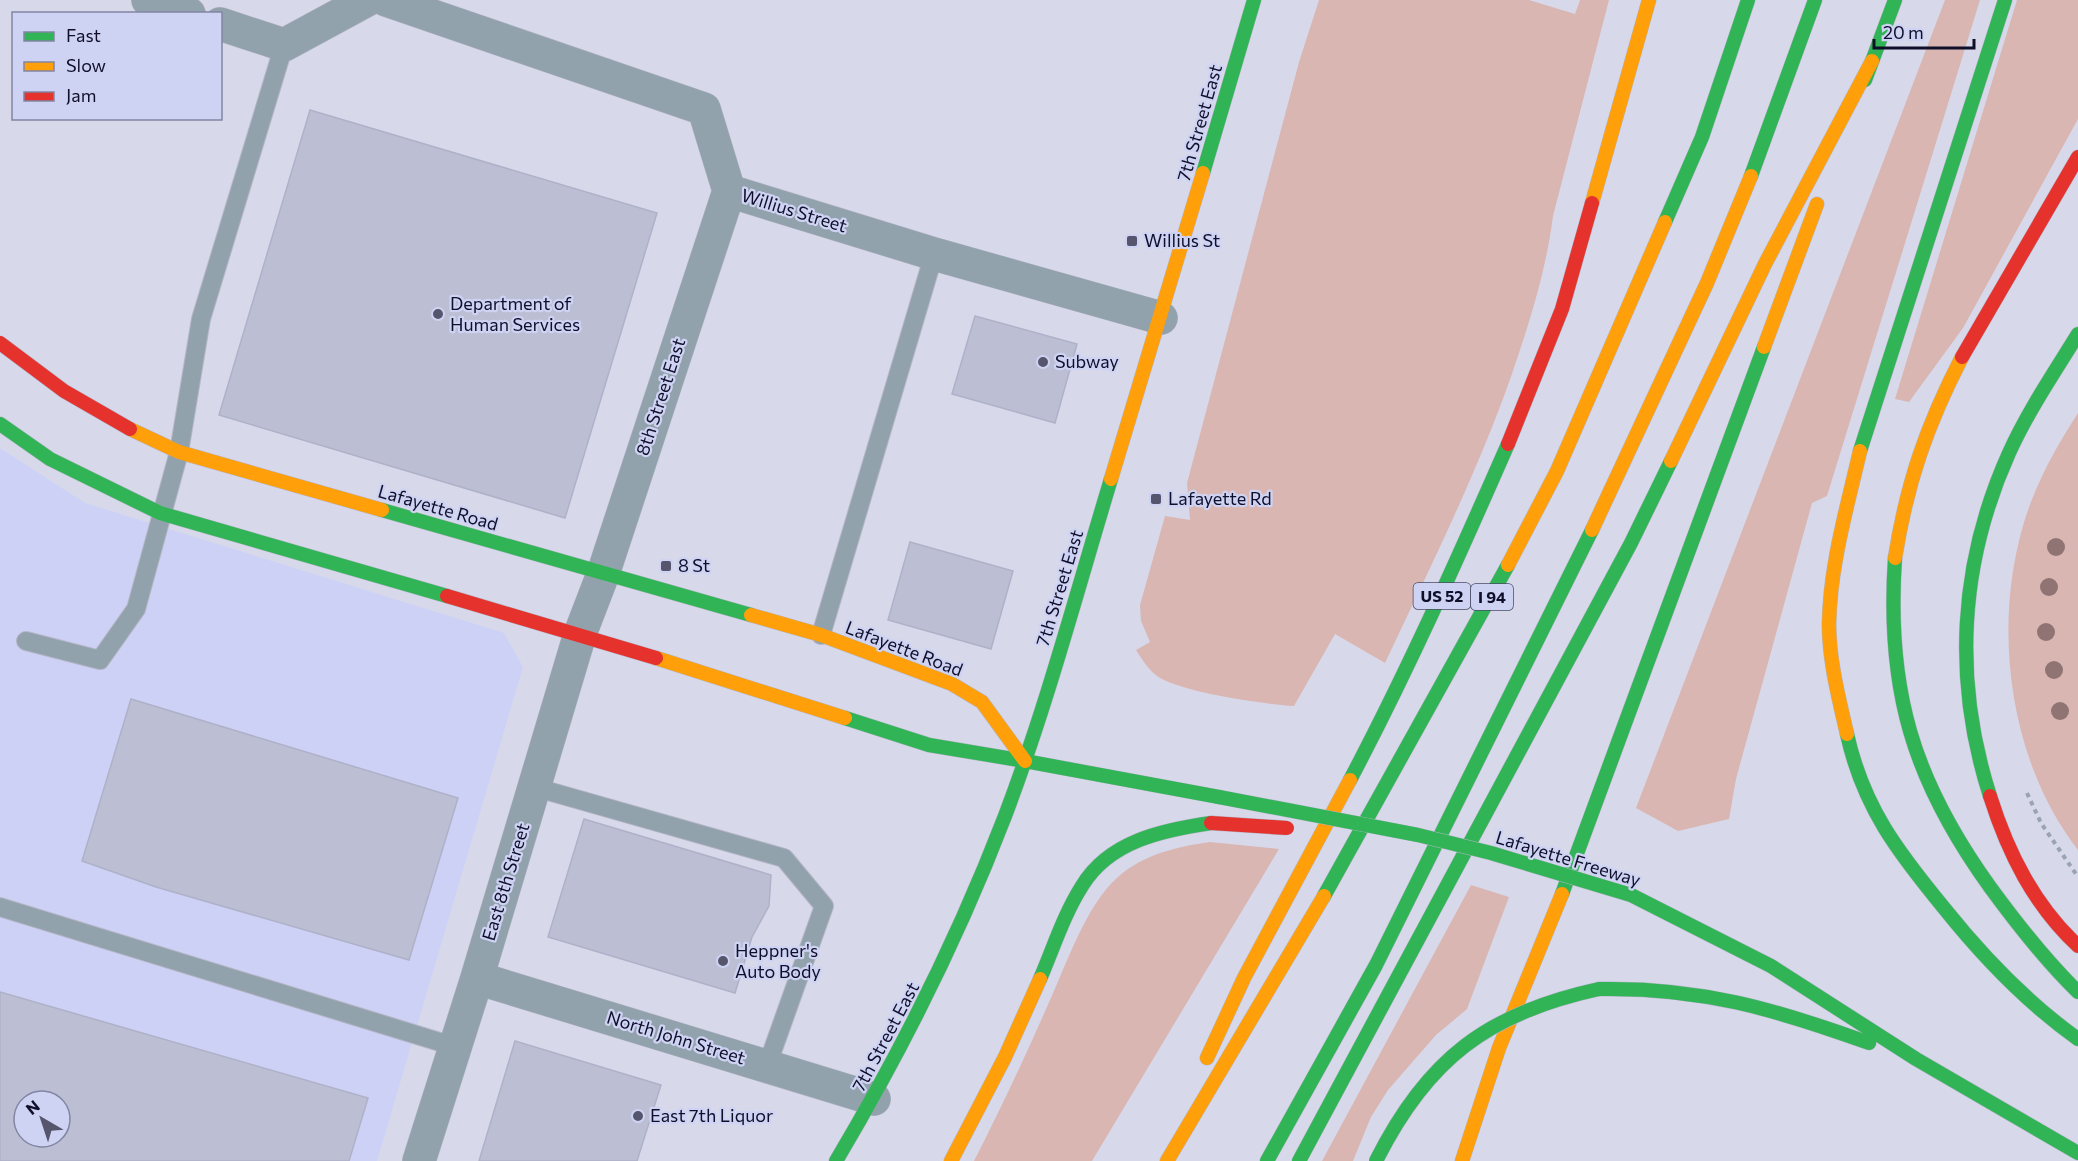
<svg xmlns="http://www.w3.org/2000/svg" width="2078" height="1161" viewBox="0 0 2078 1161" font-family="Commissioner,sans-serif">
	<rect width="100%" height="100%" fill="#d7d9eb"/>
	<path fill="#cdd1f5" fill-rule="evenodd" d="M0,448L85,503L504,633L523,667L377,1161H0ZM24,1101H60V1137H24Z"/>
	<path fill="#d9b6b2" d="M1319,0H1529L1575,14L1580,0H1609L1553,216C1547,263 1534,308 1519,353C1484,460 1433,561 1385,663L1335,634L1294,706C1262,704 1187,693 1160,678C1149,671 1143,661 1136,650L1150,642L1141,621L1140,605L1165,516L1190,520L1187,483L1299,62Z
		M1945,0H1980L1827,496L1812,503L1736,779L1729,819L1678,831L1636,808Z
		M2017,0H2078V119L1963,328L1909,402L1895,399Z
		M2078,413V850C2013,767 1994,642 2019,541C2030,494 2052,453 2078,413Z
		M1210,842L1279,849L1092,1161H974C1001,1108 1026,1055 1050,1000C1067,963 1086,905 1118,877C1144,854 1176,847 1210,842Z
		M1471,885L1509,897L1467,1009L1436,1035L1388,1090L1371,1117L1353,1161H1322Z"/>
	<path fill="#bcbed4" stroke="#afb1c8" stroke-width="1.5" fill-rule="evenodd" d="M310,110L657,213L565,518L219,415Z
		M975,316L1077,344L1055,423L952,394Z
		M910,542L1013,571L991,649L888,620Z
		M131,699L458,798L409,960L156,887L82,861Z
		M584,819L771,875L769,906L752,937L735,993L548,937Z
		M0,992L368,1098L349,1161H0ZM24,1101H60V1137H24Z
		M515,1041L661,1085L637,1161H479Z"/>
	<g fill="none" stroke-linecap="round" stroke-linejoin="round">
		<g stroke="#b5b6c7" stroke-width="20">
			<path id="lane" d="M821,635L934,254
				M26,641L100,660L136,609L179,452L201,319L284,45
				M534,787L784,858L824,906L767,1066
				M0,907L456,1047"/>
		</g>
		<g stroke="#b5b6c7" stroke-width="34">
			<path id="street" d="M148,0L189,14
				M386,0L704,109L729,191L934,254L1161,318
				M220,24L284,45L367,0
				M477,978L874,1099
				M419,1161L477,978L580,634L603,574L729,191"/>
		</g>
		<g stroke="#b5b6c7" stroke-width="15">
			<path id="fast" d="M1865,80L1895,0
				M1203,173L1254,0
				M1751,176L1815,0
				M1665,222L1702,137L1748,0
				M0,424L50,459L160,513L447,596
				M1860,451L2005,0
				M382,510L751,615
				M1895,558C1886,690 1913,780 1990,887C2017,924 2045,960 2078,992
				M845,718L929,745L1025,761
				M1847,734C1863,807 1898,852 1944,908C1984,958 2026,1002 2078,1039
				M1025,761L1219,797
				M1350,780C1408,670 1458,558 1508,444
				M1990,796C1953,681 1959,564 2009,453C2028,411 2054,373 2078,334
				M1562,894L1764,347
				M1631,895L1771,966L1916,1059L2078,1153
				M1324,896L1508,565
				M1040,979C1053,949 1064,914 1082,886C1109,841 1163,830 1211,823
				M1599,989C1700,987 1775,1009 1869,1043
				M836,1161C902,1050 959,936 1005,816C1047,705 1077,591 1111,479
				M1267,1161L1376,965L1592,530
				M1299,1161L1631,543L1671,461"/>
		</g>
		<g stroke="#b5b6c7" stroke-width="15">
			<path id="slow" d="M1592,203L1649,0
				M1764,347L1817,204
				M130,429L179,452L382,510
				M1671,461L1765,264L1872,61
				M1111,479L1203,173
				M1592,530L1707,283L1751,176
				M1895,558C1907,482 1927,425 1962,357
				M1508,565L1557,471L1665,222
				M751,615L821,635L952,684L982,702L1025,761
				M656,658L845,718
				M1847,734C1839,699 1829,661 1829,624C1830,565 1847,508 1860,451
				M1207,1058L1244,978L1350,780
				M951,1161L1005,1057L1040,979
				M1167,1161L1324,896
				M1462,1161L1499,1048L1562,894"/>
		</g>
		<g stroke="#b5b6c7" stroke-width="15">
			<path id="jam" d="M0,343L64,391L130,429
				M1962,357L2078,157
				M1508,444L1562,309L1592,203
				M447,596L656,658
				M1990,796C2008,853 2034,905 2078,946"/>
		</g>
		<path stroke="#9aa3b0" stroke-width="4" stroke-dasharray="4.5 4.5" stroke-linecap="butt" d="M2027,793L2041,823L2078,877"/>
		<use href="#lane" stroke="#92a2ac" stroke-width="18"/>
		<use href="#street" stroke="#92a2ac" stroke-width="33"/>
		<use href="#fast" stroke="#30b455" stroke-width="14"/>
		<use href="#slow" stroke="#ff9f0a" stroke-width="14"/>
		<use href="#jam" stroke="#e5322d" stroke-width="14"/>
		<g stroke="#b5b6c7" stroke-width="15" stroke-linecap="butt">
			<path id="fast-bridge" d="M1219,797L1418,835L1491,853L1631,895
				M1376,1161C1427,1059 1488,1013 1599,989"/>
		</g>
		<g stroke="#b5b6c7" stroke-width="15" stroke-linecap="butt">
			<path id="jam-bridge" d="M1211,823L1287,828"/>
		</g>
		<use href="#fast-bridge" stroke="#30b455" stroke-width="14"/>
		<use href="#jam-bridge" stroke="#e5322d" stroke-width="14"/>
	</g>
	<g fill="#8f7473">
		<circle cx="2056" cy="547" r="9"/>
		<circle cx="2049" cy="587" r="9"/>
		<circle cx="2046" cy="632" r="9"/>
		<circle cx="2054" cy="670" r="9"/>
		<circle cx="2060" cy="711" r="9"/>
	</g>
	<g fill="#55566e" stroke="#cfd3f3" stroke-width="2">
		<rect x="1126" y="235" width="12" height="12" rx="3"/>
		<circle cx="438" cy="314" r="6"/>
		<circle cx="1043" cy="362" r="6"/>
		<rect x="1150" y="493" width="12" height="12" rx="3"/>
		<rect x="660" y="560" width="12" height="12" rx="3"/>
		<circle cx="723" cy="961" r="6"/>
		<circle cx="638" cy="1116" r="6"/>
	</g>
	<g text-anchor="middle" stroke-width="4.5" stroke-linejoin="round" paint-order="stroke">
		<g fill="#cfd3f3" stroke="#494a66" stroke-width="1.5">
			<rect x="1413.5" y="583" width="57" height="26" rx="4.5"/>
			<rect x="1471" y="584" width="42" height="26" rx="4.5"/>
		</g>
		<g font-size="16" font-weight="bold" fill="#0f0f2a">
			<text x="1442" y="602">US 52</text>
			<text x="1492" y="603">I 94</text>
		</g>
		<g font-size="18" fill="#0f0f2a" stroke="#cfd3f3">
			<text transform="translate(1200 123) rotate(-74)" y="6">7th Street East</text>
			<text transform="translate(794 211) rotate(17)" y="6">Willius Street</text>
			<text transform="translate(661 397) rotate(-72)" y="6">8th Street East</text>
			<text transform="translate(438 508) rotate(16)" y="6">Lafayette Road</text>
			<text transform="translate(1060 588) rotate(-73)" y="6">7th Street East</text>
			<text transform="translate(904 649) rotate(21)" y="6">Lafayette Road</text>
			<text transform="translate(1568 859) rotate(17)" y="6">Lafayette Freeway</text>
			<text transform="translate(506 882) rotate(-73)" y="6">East 8th Street</text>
			<text transform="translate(886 1037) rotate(-62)" y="6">7th Street East</text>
			<text transform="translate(676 1038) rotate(17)" y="6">North John Street</text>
		</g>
		<g font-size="18" fill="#0f0f2a" stroke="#cfd3f3" text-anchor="start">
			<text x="1144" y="247">Willius St</text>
			<text x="450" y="310">Department of<tspan x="450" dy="21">Human Services</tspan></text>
			<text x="1055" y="368">Subway</text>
			<text x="1168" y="505">Lafayette Rd</text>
			<text x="678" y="572">8 St</text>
			<text x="735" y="957">Heppner's<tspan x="735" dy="21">Auto Body</tspan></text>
			<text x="650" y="1122">East 7th Liquor</text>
		</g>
	</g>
	<rect x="12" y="12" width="210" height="108" fill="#cfd3f3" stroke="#8285a3" stroke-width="1.5"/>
	<rect x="24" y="32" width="30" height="9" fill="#30b455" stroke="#8285a3" stroke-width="1.5"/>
	<text x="66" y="42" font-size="18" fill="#0f0f2a">Fast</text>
	<rect x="24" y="62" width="30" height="9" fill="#ff9f0a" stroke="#8285a3" stroke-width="1.5"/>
	<text x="66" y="72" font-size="18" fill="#0f0f2a">Slow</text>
	<rect x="24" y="92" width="30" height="9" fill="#e5322d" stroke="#8285a3" stroke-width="1.5"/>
	<text x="66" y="102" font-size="18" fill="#0f0f2a">Jam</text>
	<g transform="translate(42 1119) rotate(321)"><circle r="28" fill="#cfd3f3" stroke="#8285a3" stroke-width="1.5"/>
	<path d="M0-4.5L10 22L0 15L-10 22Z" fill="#55566e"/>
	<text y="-9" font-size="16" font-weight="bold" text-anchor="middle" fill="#0f0f2a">N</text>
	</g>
	<path d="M1874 39v9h100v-9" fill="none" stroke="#0f0f2a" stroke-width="3"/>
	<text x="1883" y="39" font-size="18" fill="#0f0f2a" stroke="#cfd3f3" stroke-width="4.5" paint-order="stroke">20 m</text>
</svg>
